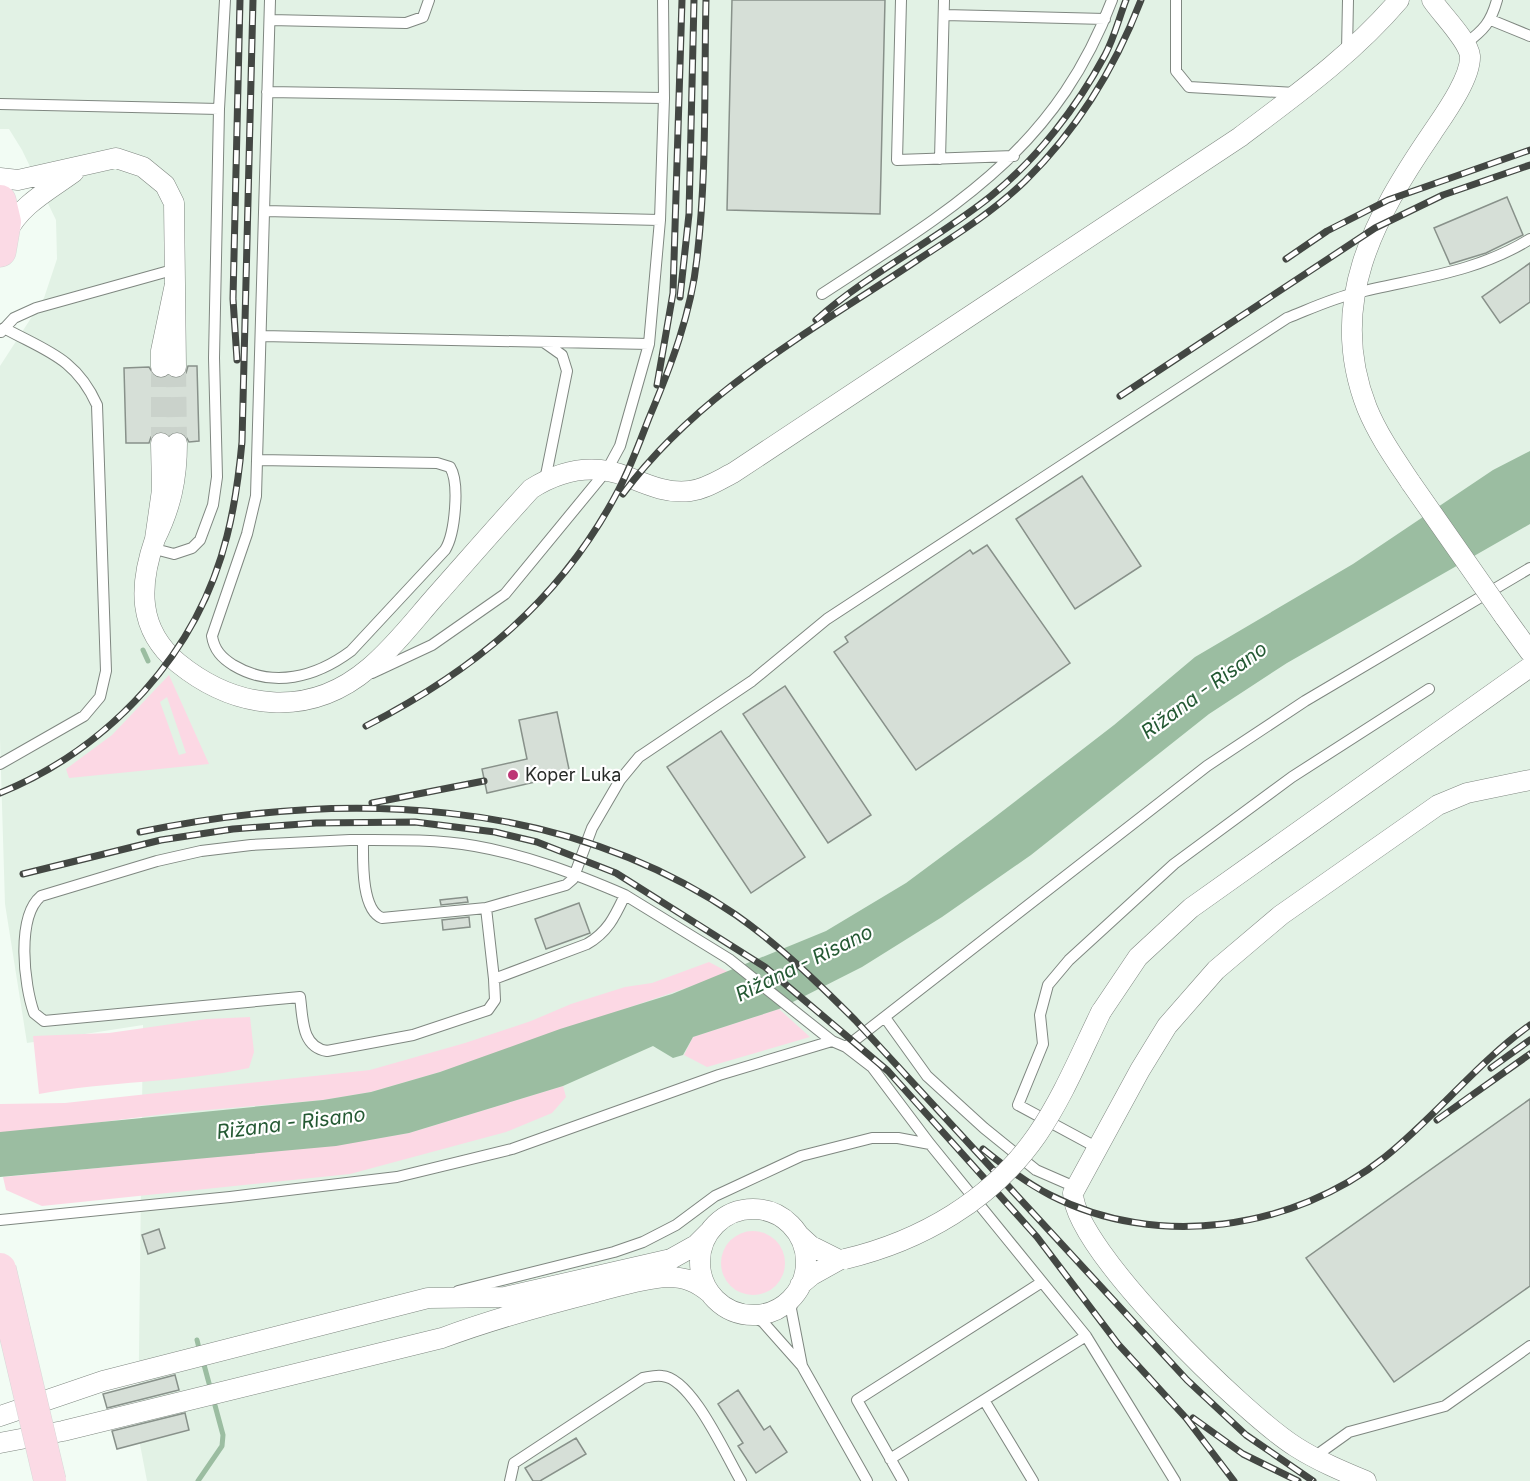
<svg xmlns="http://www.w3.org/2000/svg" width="1530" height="1481" viewBox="0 0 1530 1481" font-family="Inter,sans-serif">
	<rect width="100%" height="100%" fill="#f2fcf4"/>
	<path fill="#e2f2e5" d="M0,0H1530V1481H147L138,1434L143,1025L27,1043L5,904L0,739V366L44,298L57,259L56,220L22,150L9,129H0Z"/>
	<path fill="#fcd8e4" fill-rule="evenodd" d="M169,675L209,764L69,778L66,769L112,735ZM167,697L186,753L179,755L160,702Z
		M709,962L730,973L440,1072L371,1092L323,1100L173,1113L0,1135V1104L65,1103L370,1070L465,1043L531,1021L571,1004L625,987L652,983Z
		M779,1009L810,1037L707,1067L684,1055L693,1037Z
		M250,1017L254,1052L249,1068C180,1083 108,1081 39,1094L33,1036L109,1033L207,1019Z
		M563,1086L566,1097L552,1113L506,1132L350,1174L42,1206L6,1190L3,1177L339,1145L409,1133Z
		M721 1263a32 32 0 1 1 64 0a32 32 0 1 1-64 0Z"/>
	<path fill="#9bbda1" d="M1530,451V524L1287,663L1209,714L1031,855L942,917L862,967L779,1009L693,1037L683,1055L673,1058L653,1046L563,1086L409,1133L336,1146L0,1177V1132L323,1100L371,1092L440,1072L560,1029L672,994L826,931L906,883L991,820L1114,725L1195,657L1353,564L1493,470Z"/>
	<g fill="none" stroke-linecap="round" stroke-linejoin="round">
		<path stroke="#9bbda1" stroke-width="5" d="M143,650L148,661
			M197,1340L200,1352
			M198,1481L222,1446L223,1435L203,1361"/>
	</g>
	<path fill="#d6dfd7" stroke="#88918a" stroke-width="1.5" d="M732,0H885L880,214L727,210Z
		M1507,197L1523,235L1486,253L1450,264L1434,228Z
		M1530,263V302L1500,323L1482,297Z
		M188,366H197L199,441L189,442L184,433L178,431L169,435L160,431L151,437L149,443H126L124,368L149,367L156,378L169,376L177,379L186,373Z
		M1082,476L1141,566L1075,609L1016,519Z
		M987,545L1070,663L916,770L834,652L848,642L845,637L970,550L973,554Z
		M785,686L871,815L828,843L743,714Z
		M557,712L570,774L487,793L482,769L527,759L519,720Z
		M721,731L805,857L751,893L667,767Z
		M467,897L468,902L441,905L440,900Z
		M579,903L590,933L546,949L535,919Z
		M469,917L470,927L443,930L442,920Z
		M1530,1099V1286L1394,1382L1306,1258Z
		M159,1229L165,1248L148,1254L142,1235Z
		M175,1375L179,1390L107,1408L103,1394Z
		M738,1390L764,1430L770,1426L787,1452L756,1473L738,1446L743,1443L718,1404Z
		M185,1413L189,1430L117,1449L112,1431Z
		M576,1438L586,1454L540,1481H533L525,1468Z"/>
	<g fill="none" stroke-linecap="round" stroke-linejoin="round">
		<path stroke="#cad2cb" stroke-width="20" stroke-dasharray="20 10" stroke-linecap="butt" d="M161,367V443
			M176,367L177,443"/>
		<g stroke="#7f8780" stroke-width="12">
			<path id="service" d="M901,0L897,160L1014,156
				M1176,0V71L1189,87L1295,93
				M944,15L1105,19
				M270,20L406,23L423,17L429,0
				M1491,20L1530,36
				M1465,44C1484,30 1491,22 1497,0
				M1347,51L1348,0
				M267,92L664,98
				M0,104L219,109
				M940,159L944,0
				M264,211L660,220
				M822,294C950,210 1055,152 1112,0
				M1,332L14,318L36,308L176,269
				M262,336L649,344
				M545,343L562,355L567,371L545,480
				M258,460L437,463L450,467C460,483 455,534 445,550L351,651C316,677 273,689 233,665C222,658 214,650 212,636L247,534L256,496L270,0
				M151,548L174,554L192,548L200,540L213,505L217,477L214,358L219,109L225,0
				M372,673L432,645L505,594L607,470L620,446L649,344L660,220L664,98L663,0
				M0,764L84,716L100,697L106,671L97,405C76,358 46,351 4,328
				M350,840C391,840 434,839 475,846C527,855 576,874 625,895C615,916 608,932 587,944L494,979L495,1000L488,1010L413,1035L327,1051C301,1047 303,1018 300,997L44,1021L34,1013C24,985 16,917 41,896L157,861L201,851L251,845Z
				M363,840C363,860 361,910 382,918L486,908L566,885L573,879L592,828L620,780L639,757L752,681L827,619L1287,318C1310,309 1333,298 1356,293C1416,278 1476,273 1530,239
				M625,895L729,959L832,1041L846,1047L872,1067L930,1144L1086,1336L1175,1481
				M486,908L494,979
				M886,1019L927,1076L984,1128L1036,1170L1075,1187
				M846,1047L1207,766L1305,701L1530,568
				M1096,1147L1018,1105L1043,1044L1040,1015L1048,985L1069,960L1174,864L1292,777L1429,689
				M0,1220L230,1197L397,1177L512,1149L719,1075L832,1041
				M458,1291L614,1252L643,1242L676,1225L715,1196L801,1156L872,1138H898L930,1144
				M751,1315L763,1322L802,1366L791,1309L794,1295
				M802,1366L867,1481
				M984,1400L1033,1481
				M1314,1457L1349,1432L1445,1406L1530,1346
				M890,1459L1086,1336
				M510,1481L514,1463L643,1378C649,1377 656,1375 662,1376C692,1378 726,1456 741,1481
				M903,1481L857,1400L1042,1282"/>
		</g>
		<g stroke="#7f8780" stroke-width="21">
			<path id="minor" d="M0,178L18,180L116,158L143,167L165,185L174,203L175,284
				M6,234C20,205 48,191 74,172
				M161,367V351L175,284L176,367
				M161,443L162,490L155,539C171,507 177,479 177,443
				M1411,483C1395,459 1378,435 1367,408C1326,304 1374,218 1432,133C1444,115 1471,78 1470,56C1468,40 1442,15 1432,0
				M155,539C139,585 137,629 178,663C236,710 309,719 369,668C393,648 413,622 434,598C466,562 498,525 531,489C561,470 594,463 628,477C648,485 668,494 690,491C706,489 719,480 733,473L1240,137C1297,94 1353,54 1399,0
				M1504,616L1530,652
				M1101,1012L1138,957L1191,908L1530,667
				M700 1262a53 53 0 1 1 106 0a53 53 0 1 1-106 0Z
				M799,1235L811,1246L839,1260L812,1275L800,1285
				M0,1416L103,1381L428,1298L505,1297L671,1259L696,1245L710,1231
				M0,1443L63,1431L442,1338C493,1319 544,1305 596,1292C619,1286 644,1278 668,1277C685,1277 697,1282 710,1293
				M1366,1481C1342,1471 1318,1461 1296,1447C1245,1415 1074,1249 1073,1193L1140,1070L1167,1026L1216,970L1281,915L1438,805L1467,793L1530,780"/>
		</g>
		<g stroke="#d8d9d8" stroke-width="33">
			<path id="primary" d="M0,201L5,222L0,251"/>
		</g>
		<use href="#service" stroke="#fff" stroke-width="10"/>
		<use href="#minor" stroke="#fff" stroke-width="20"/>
		<use href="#primary" stroke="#fbdae5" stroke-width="32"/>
		<g stroke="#434743" stroke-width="7">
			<path id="rail" d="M1286,259L1327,231L1388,200L1530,150
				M680,297L689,214L694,0
				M816,320C870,272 935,241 991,196C1037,159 1077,107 1105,55C1114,38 1119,18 1126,0
				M237,360L233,299L240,0
				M657,385L673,293L682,0
				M1120,396L1375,228L1443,195L1530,165
				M623,494C699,391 815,329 919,259C956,235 993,212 1025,181C1077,130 1115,68 1141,0
				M366,726C475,670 562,599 619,489C631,466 640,441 649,418C671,366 691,314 697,258C707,173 704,85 706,0
				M0,793C110,748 198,653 227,536C235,505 239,474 242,442L253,0
				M372,803L484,781
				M140,832C341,790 561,796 736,915C779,945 818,983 855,1020L1187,1380L1246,1435L1313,1481
				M23,874L161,840L233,829L316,823L415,822L495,832L537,842L616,873L765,967L888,1071L1037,1237L1118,1344L1186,1418L1234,1481
				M1491,1068L1530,1040
				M1437,1120L1530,1054
				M983,1149C1004,1166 1026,1183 1050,1195C1157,1250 1293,1230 1385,1157C1436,1116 1477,1063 1530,1025
				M1193,1418L1243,1454L1298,1481"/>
		</g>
		<use href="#rail" stroke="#fff" stroke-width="4.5" stroke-dasharray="14" stroke-linecap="butt"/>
		<g stroke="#7f8780" stroke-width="21" stroke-linecap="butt">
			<path id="minor-bridge" d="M1411,483L1504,616
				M845,1259C921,1241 992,1200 1037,1135C1063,1097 1081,1053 1101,1012"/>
		</g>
		<g stroke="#d8d9d8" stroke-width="33" stroke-linecap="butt">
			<path id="primary-bridge" d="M0,1269L50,1481"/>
		</g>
		<use href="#minor-bridge" stroke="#fff" stroke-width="20"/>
		<use href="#primary-bridge" stroke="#fbdae5" stroke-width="32"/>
	</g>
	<circle fill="#bd3675" stroke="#fff" stroke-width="2" cx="513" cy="775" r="6"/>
	<g text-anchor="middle" stroke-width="4.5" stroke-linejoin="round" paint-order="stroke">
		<g font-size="18" fill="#282b28" stroke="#fff" text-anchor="start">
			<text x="525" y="781">Koper Luka</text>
		</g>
		<g font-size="20" font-style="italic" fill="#245933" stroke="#fff">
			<text transform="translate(1204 690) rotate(-36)" y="7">Rižana - Risano</text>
			<text transform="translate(804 963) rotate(-26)" y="7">Rižana - Risano</text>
			<text transform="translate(291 1123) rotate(-7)" y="7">Rižana - Risano</text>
		</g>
	</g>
</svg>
